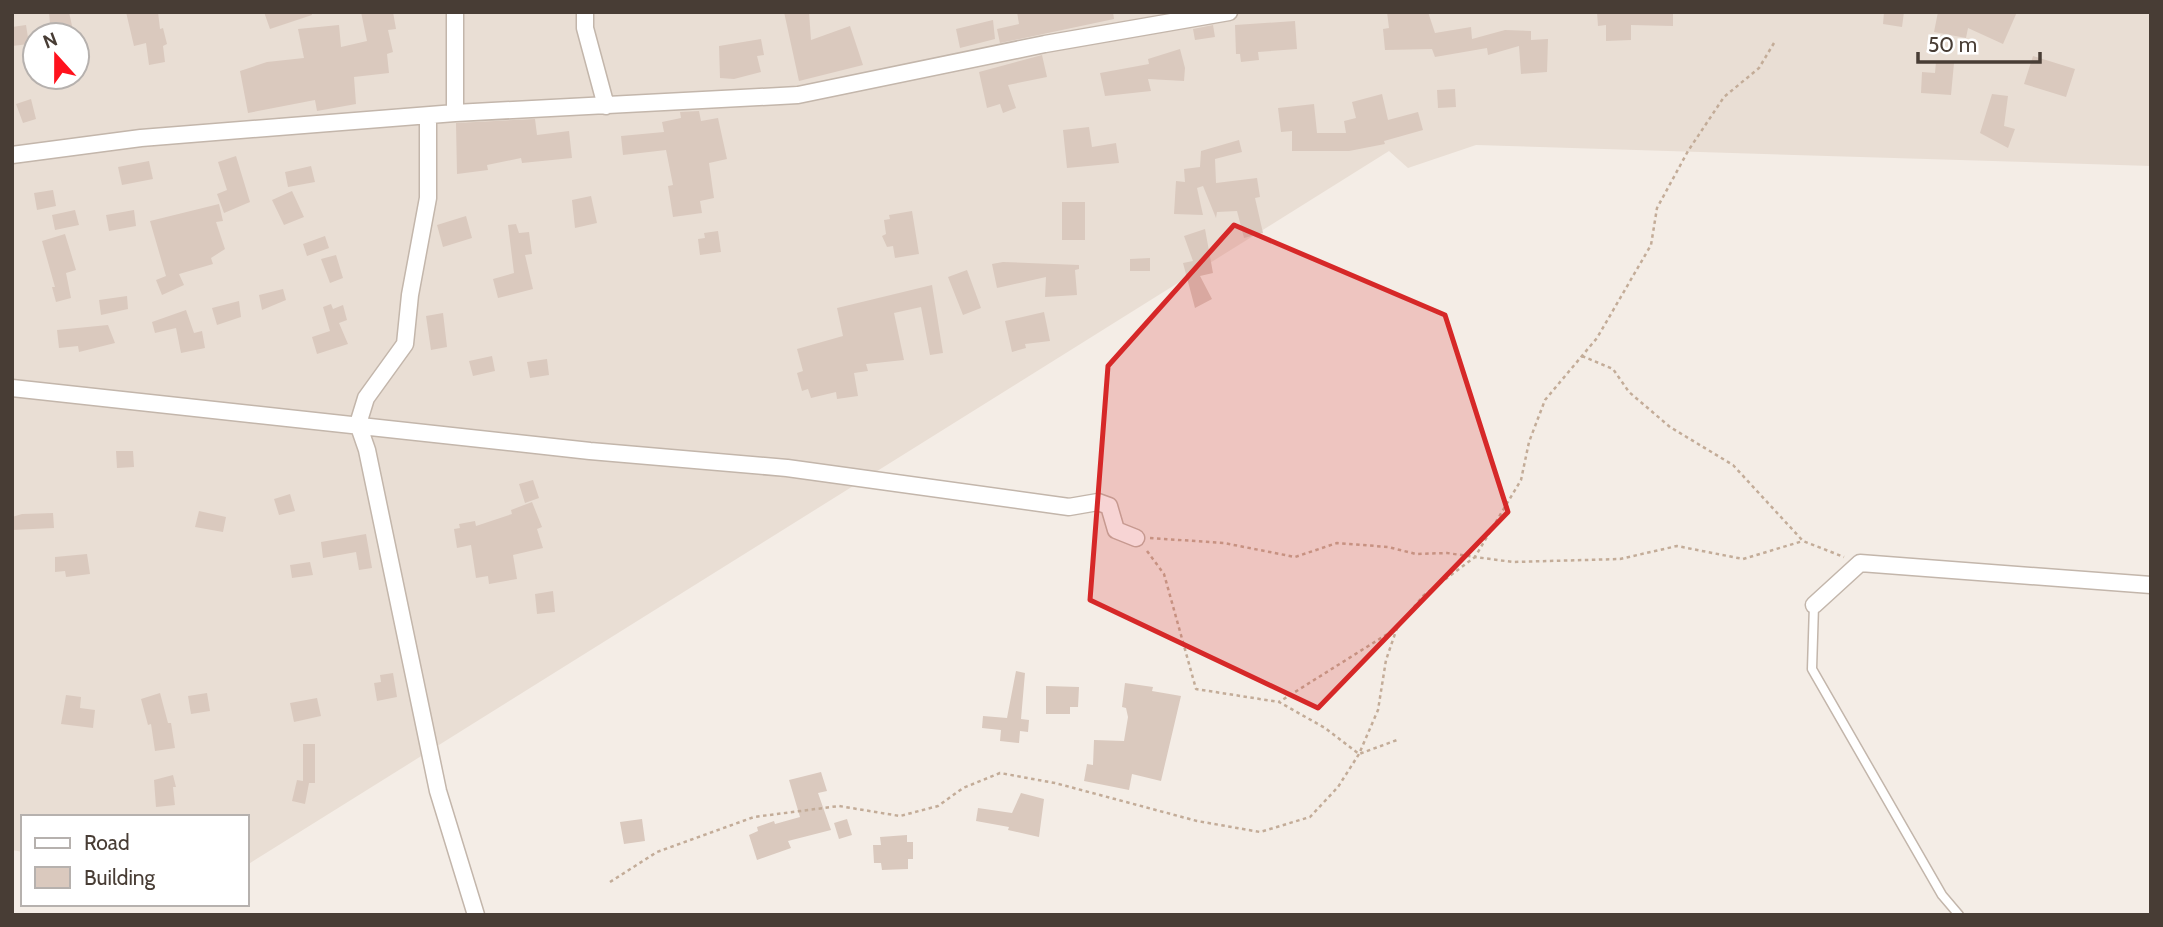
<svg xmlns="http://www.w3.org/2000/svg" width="2163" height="927" viewBox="0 0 2163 927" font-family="Cabin,sans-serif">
	<rect width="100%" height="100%" fill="#f4ede6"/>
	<path fill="#e9ded4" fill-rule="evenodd" d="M12,12H2151V166L1476,145L1408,168L1389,151L247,865V817H23V852L12,850ZM35,35H77V77H35Z"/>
	<path fill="#dac9be" d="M49,12H69L74,35H51Z
		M126,12H158L160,29L163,28L167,44L163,46L165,62L149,65L146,43L134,46Z
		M264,12H311L312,15L270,29Z
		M361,12H393L396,29L388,30L393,52L387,54L389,73L354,77L356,104L317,111L315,100L248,113L240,71L267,62L304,58L298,29L339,25L341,47L367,41Z
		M784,12H809L811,40L850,26L863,65L799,81Z
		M1017,12H1113L1114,19L1000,43L997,29L1019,24Z
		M1387,12H1428L1435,33L1471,27L1472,39L1505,30L1531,31V40L1548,39L1547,72L1521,74L1519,46L1488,55L1487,48L1435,57L1432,49L1385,50L1383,29L1389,28Z
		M1597,12H1673V26L1631,25V40L1606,41V25L1598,26Z
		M1884,12H1904L1902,27L1883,24Z
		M1938,12H2017L2003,44L1968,28L1966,38L1934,32Z
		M993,20L995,39L960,48L956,29Z
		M1295,21L1297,49L1258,52L1259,60L1241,62L1240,54H1236L1235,25Z
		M26,25L29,44L12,46V27Z
		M1213,25L1215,37L1195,40L1193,29Z
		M761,39L764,55L757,56L761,72L734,79L720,78L719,46Z
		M1180,49L1185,68L1184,81L1148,79L1151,91L1105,96L1100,73L1149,64L1148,59Z
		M1042,55L1047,77L1008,85L1016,108L1003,113L1000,104L987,108L979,72Z
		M2033,56L2075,69L2066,97L2024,84Z
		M1936,62L1954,63L1951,95L1921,93L1922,72L1935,73Z
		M1455,89L1456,107L1438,108L1437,90Z
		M1382,94L1388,120L1418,112L1423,130L1384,141L1385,144L1349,151H1292V131L1281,132L1278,108L1314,104L1317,133H1346L1344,121L1356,118L1352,102Z
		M1992,94L2008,96L2004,126L2015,129L2008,148L1980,133Z
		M31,99L36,119L23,123L16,104Z
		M699,111L701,121L718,118L727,159L709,163L714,198L700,201L702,213L673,217L668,186L673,185L666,150L623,155L621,136L664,132L662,122L681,118L680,112Z
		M535,119L537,135L569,131L572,158L522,163L521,158L487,165L488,170L457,174L456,123Z
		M1089,127L1092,147L1116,143L1119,163L1067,168L1063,130Z
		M1239,140L1242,152L1215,159L1216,183L1257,178L1260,197L1255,198L1263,233L1244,238L1237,211L1217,212L1216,218L1203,186L1197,188L1203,215L1174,214L1176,181L1185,182L1184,169L1200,167L1201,151Z
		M236,156L250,202L224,213L217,194L227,190L218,162Z
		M149,161L153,179L122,185L118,167Z
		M311,166L315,182L288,187L285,172Z
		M53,190L56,206L37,210L34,193Z
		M292,191L304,217L284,225L272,200Z
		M591,196L597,223L575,228L572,200Z
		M1062,202H1085V240H1062Z
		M219,204L223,221L216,222L225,249L211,258L213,264L179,274L184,285L162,295L156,280L166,276L150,221Z
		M75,210L79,225L55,230L52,215Z
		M134,210L136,226L109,231L106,215Z
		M912,211L919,254L895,258L893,246L887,247L882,236L886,234L884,220L890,219L889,215Z
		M466,216L472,238L443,247L437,225Z
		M516,224L519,233L529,232L532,254L525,255L533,289L498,298L493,279L514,273L508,225Z
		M1205,229L1213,273L1200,276L1212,299L1195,308L1183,263L1193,261L1184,236Z
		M718,231L721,252L700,255L698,239L705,238L704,233Z
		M65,234L76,270L66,273L71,298L56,302L52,287H55L42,241Z
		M325,236L329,248L307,256L303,244Z
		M336,255L343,278L330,283L321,259Z
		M1150,258V271H1130V259Z
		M1003,262L1079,265V269L1075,270L1077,295L1045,297L1046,277L997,288L992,264Z
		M967,270L981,308L963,315L948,277Z
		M932,285L943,353L930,355L921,307L894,313L904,360L866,364L868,371L854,373L858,396L837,399L836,392L811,398L808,389L802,391L797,373L803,371L797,349L843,336L837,308Z
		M283,289L286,300L262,310L259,295Z
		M127,296L128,309L101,315L99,300Z
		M239,301L241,317L217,325L212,308Z
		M331,304L333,309L343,305L347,320L339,323L348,344L317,354L312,337L330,331L323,307Z
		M186,310L194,333L202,331L205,348L181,353L176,328L155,333L152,322Z
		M1044,312L1050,341L1025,344L1026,348L1012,352L1005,321Z
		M443,313L447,347L431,350L426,316Z
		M108,325L115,343L79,352L78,346L59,348L57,330Z
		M492,356L495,371L473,376L469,361Z
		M547,359L549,375L530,378L527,362Z
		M116,451H133L134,467L117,468Z
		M533,480L539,498L525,503L519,484Z
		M290,494L295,511L279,515L274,499Z
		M532,502L542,527L537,529L543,548L513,555L517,579L489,584L488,576L476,578L471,545L457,548L454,529L460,528L459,524L475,521L476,526L512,514L511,510Z
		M199,511L226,517L223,532L195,527Z
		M53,513L54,528L12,530V517L22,514Z
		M366,534L372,568L359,570L356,552L323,558L321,542Z
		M87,554L90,574L66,577L65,571L55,572V557Z
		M310,562L313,575L292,578L290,565Z
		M553,591L555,612L537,614L535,594Z
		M1016,671L1025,673L1021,719L1029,720L1028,732L1020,731L1019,743L1000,741L1001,730L982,728L983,716L1007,718Z
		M393,673L397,697L377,701L374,683L381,682L380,675Z
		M1125,683L1153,687L1152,691L1181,696L1161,781L1132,774L1129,790L1084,781L1087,764L1093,765L1094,740L1124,741L1128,717L1126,708L1122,707Z
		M1046,686L1079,687L1078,707H1070V714H1046Z
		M160,693L168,723H171L175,748L155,751L151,724L148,725L141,699Z
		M207,693L210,711L191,714L188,696Z
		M66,695L81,697L80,708L95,710L93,728L61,724Z
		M317,698L321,716L294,722L290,703Z
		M303,744H315V783H309L305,804L292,801L297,780L303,781Z
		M821,772L827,791L818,793L831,830L788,841L791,848L757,860L749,835L758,831L757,827L774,821L775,824L800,817L789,780Z
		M173,775L176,787H173L175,805L156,807L154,780Z
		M1021,793L1044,799L1039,837L1008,830L1009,827L976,821L978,808L1012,813Z
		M642,819L645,841L624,844L620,822Z
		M847,819L852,835L839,839L834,823Z
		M907,835V842H913V859H908V869L882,870L881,863H874L873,845H881L880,837Z"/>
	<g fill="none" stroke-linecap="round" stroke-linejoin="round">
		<g stroke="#c3b6ab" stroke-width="11">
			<path id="service" d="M1814,605L1812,669L1942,895L1959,915"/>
		</g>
		<g stroke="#c3b6ab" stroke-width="19">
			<path id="minor" d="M455,12V113
				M585,12V28L606,106
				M428,117V198L410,295L405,344L366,398L358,424L367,450L438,791L476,915
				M12,155L141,138L455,113L798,95L1045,44L1229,12
				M12,388L590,451L787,468L1069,507L1098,502L1109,506L1116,530L1136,538
				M1814,605L1860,563L2151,585"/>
		</g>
		<path stroke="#c3ac98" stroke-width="2.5" stroke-dasharray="3.5 3.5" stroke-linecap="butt" d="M1774,43L1759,68L1724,97L1688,151L1657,208L1651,245L1597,338L1545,400L1529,442L1521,480L1475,557L1513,562L1620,559L1677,546L1743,559L1803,541
			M1582,356L1613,369L1629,392L1670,427L1733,465L1803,541L1844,557
			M1150,538L1224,543L1295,557L1337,543L1388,547L1416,554L1447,553L1475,557L1423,596L1397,628L1279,702
			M1147,551L1164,574L1196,689L1279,702L1325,728L1359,754L1397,740
			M610,882L657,852L754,817L839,806L900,816L938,806L963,788L1000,773L1055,783L1197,821L1260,832L1310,817L1338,787L1359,754L1378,710L1386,660L1397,628"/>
		<use href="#service" stroke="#fff" stroke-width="8"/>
		<use href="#minor" stroke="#fff" stroke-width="16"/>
	</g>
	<path fill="#d62828" fill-opacity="0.2" stroke="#d62828" stroke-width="5" stroke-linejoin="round" d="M1234,225L1445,315L1508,512L1318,708L1090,600L1108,366Z"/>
	<rect width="2163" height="927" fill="none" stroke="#483d35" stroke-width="28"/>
	<rect x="21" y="815" width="228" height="91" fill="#ffffff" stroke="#b6b1ae" stroke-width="2"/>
	<rect x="35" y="838" width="35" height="10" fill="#ffffff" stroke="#b6b1ae" stroke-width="2"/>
	<text x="84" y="850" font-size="21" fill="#483d35">Road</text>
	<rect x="35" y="867" width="35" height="21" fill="#dac9be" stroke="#b6b1ae" stroke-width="2"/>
	<text x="84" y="885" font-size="21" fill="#483d35">Building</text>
	<g transform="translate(56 56) rotate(339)"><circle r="33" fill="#ffffff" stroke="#b6b1ae" stroke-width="2"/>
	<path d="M0-5L12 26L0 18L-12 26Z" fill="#ff121d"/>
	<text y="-10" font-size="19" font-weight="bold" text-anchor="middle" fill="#483d35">N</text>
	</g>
	<path d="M1918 52v10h122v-10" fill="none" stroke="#483d35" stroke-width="3.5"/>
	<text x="1928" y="52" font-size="21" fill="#483d35" stroke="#ffffff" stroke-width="5" paint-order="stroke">50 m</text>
</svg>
